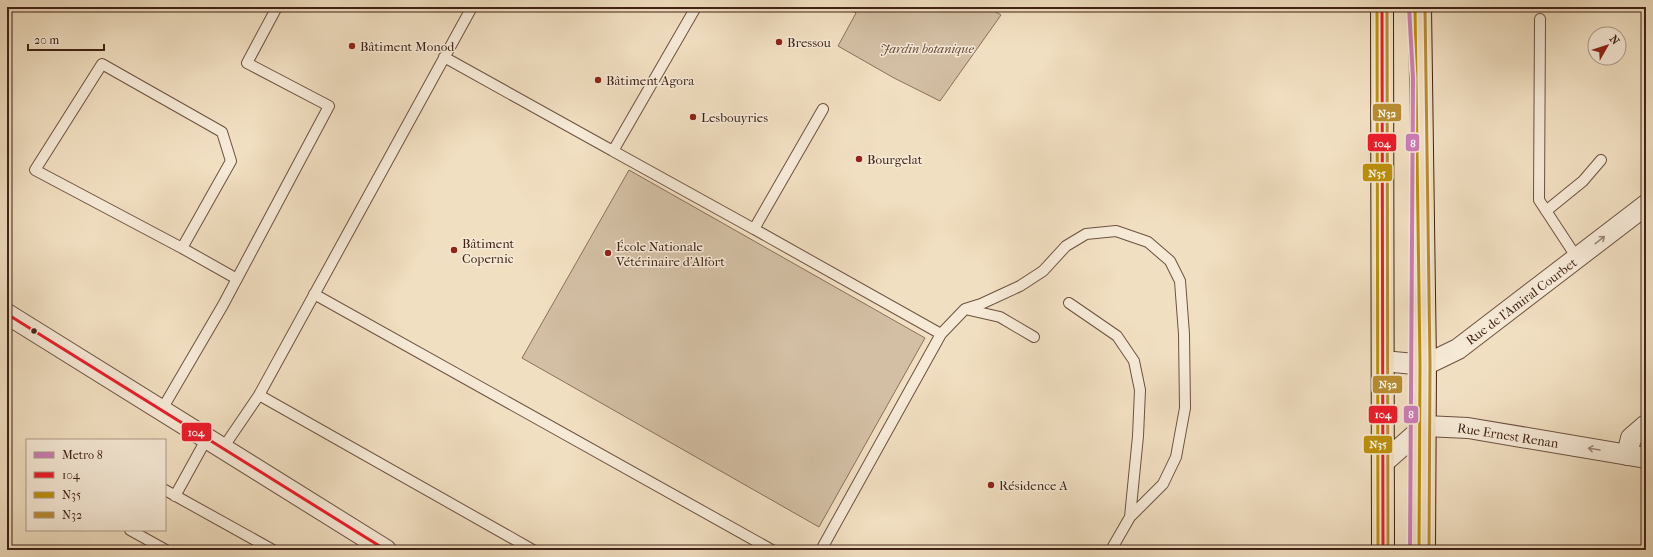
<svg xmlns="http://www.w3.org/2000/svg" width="1653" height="557" viewBox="0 0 1653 557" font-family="'IM FELL French Canon',serif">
	<rect width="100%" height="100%" fill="#f1dfc1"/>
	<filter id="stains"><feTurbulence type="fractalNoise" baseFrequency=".005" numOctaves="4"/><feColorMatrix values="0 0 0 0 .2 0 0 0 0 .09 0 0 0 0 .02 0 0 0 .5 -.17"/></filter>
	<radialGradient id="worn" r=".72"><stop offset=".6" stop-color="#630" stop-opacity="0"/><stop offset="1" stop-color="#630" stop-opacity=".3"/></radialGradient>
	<path fill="#d3bfa4" stroke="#8a705c" d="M846,7H987L1001,15L940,101L894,78L838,46L856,13Z
		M629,170L925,338L819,527L522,358Z"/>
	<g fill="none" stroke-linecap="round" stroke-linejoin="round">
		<g stroke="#6c5140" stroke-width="12">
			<path id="service" d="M1540,19L1539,200L1577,258
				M444,57L613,151L696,7
				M613,151L754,229L823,109
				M1546,211L1583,181L1601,160
				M754,229L941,334
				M182,248L231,161L222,132L102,64L35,170L182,248L237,279
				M314,294L772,550
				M1069,303L1117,336L1134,361L1140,390L1138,436L1130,517
				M965,309L981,304L1020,286L1043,271L1066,246L1086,234L1116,231L1148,242L1170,261L1180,281L1184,334L1185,408L1176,457L1163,484L1130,517L1111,550
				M259,395L533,550
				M161,411L223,305L329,106L247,63L277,7
				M223,448L259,395L472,7
				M165,490L273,550
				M175,496L207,438
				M130,530L166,550
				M821,550L941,334L965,309L1000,317L1034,337"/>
		</g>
		<g stroke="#6c5140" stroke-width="22">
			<path id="minor" d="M7,314L386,550
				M1383,361L1425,365L1458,349L1646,205
				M1627,455L1631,438L1646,425
				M1383,463L1425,426L1468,428L1646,458"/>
		</g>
		<g stroke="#402215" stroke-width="24">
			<path id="primary" d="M1382,7L1383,550
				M1420,7L1425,365L1424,550"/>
		</g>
		<use href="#service" stroke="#f6ead7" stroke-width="10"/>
		<use href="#minor" stroke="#f6ead7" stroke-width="20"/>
		<use href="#primary" stroke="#f1dfc1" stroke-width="22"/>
		<g stroke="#f6ead7" stroke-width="6">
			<path id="bus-1" d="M1382,7L1383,550
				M7,314L386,550"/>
		</g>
		<g stroke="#f6ead7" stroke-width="6">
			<path id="bus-2" d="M1377,7L1378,550
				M1415,7L1420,365L1419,550"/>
		</g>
		<g stroke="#f6ead7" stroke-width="6">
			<path id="bus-3" d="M1387,7L1388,550
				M1425,7L1430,365L1429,550"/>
		</g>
		<use href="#bus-1" stroke="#ed1b2a" stroke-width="3"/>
		<use href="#bus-2" stroke="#bc9109" stroke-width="3"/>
		<use href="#bus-3" stroke="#b88c31" stroke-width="3"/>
		<g stroke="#f6ead7" stroke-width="7">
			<path id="metro-1" d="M1409,7L1413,78L1410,550"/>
		</g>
		<use href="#metro-1" stroke="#cb7db6" stroke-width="4"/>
	</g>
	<defs><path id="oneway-shaft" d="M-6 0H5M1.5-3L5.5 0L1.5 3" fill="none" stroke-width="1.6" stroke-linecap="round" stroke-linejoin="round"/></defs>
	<g stroke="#9b8676">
		<use href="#oneway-shaft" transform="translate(1600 240) rotate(-38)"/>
		<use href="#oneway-shaft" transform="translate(1594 449) rotate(-171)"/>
	</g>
	<g fill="#8f2418" stroke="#f6ead7" stroke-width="1.5">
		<circle cx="779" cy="42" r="4"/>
		<circle cx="352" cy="46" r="4"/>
		<circle cx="598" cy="80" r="4"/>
		<circle cx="693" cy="117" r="4"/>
		<circle cx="859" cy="159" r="4"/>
		<circle cx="454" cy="250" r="4"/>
		<circle cx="608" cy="253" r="4"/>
		<circle cx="991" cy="485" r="4"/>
	</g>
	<circle fill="#402215" stroke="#f6ead7" stroke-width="1.5" cx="34" cy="331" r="3.5"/>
	<g text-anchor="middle" stroke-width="3" stroke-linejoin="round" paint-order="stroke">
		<g font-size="13" fill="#402215" stroke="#f6ead7" text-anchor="start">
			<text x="787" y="47">Bressou</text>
			<text x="360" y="51">Bâtiment Monod</text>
			<text x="606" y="85">Bâtiment Agora</text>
			<text x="701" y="122">Lesbouyries</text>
			<text x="867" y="164">Bourgelat</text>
			<text x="462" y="248">Bâtiment<tspan x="462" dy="15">Copernic</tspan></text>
			<text x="616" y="251">École Nationale<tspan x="616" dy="15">Vétérinaire d'Alfort</tspan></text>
			<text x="999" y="490">Résidence A</text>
		</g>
		<g font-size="13" font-style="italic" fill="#654939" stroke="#f6ead7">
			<text x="927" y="53">Jardin botanique</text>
		</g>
		<g font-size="13" fill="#402215" stroke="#f6ead7">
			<text transform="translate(1521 301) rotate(-37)" y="5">Rue de l'Amiral Courbet</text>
			<text transform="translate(1508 435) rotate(9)" y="5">Rue Ernest Renan</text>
		</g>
	</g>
	<g stroke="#f6ead7" stroke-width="1.5">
		<rect x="1372" y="103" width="30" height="19" rx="4" fill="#b88c31"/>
		<rect x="1405" y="133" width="15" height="19" rx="4" fill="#cb7db6"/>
		<rect x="1367" y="133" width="30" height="19" rx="4" fill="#ed1b2a"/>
		<rect x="1362" y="163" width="31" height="19" rx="4" fill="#bc9109"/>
		<rect x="1372" y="375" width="31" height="19" rx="4" fill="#b88c31"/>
		<rect x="1403" y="405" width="16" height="19" rx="4" fill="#cb7db6"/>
		<rect x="1368" y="405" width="30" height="19" rx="4" fill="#ed1b2a"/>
		<rect x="181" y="422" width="31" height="20" rx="4" fill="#ed1b2a"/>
		<rect x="1363" y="435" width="30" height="19" rx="4" fill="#bc9109"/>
	</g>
	<g font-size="11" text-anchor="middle" font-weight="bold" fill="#fff">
		<text x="1387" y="117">N32</text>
		<text x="1413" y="147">8</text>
		<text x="1382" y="147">104</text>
		<text x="1377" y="177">N35</text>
		<text x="1388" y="388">N32</text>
		<text x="1411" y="418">8</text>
		<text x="1383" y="418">104</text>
		<text x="196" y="436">104</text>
		<text x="1378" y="448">N35</text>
	</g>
	<rect width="1653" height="557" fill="none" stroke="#f1dfc1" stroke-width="24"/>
	<rect x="8" y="8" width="1637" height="541" fill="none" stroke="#402215" stroke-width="2"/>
	<rect x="12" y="12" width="1629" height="533" fill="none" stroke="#402215"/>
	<rect x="26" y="439" width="140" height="92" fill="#f6ead7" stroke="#ad9a89"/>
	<rect x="34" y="452" width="20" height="6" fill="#cb7db6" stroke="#ad9a89"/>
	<text x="62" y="459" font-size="12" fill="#402215">Metro 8</text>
	<rect x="34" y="472" width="20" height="6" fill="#ed1b2a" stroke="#ad9a89"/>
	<text x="62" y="479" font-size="12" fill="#402215">104</text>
	<rect x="34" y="492" width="20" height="6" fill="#bc9109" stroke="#ad9a89"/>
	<text x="62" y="499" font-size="12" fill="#402215">N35</text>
	<rect x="34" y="512" width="20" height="6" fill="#b88c31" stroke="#ad9a89"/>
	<text x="62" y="519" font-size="12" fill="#402215">N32</text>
	<g transform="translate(1607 46) rotate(51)"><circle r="19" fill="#f6ead7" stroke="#ad9a89"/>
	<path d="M0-3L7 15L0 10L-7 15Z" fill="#8f2418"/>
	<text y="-6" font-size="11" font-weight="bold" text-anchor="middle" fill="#402215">N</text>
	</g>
	<path d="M28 44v6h76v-6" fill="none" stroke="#402215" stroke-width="2"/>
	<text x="34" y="44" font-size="12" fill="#402215" stroke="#f6ead7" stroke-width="3" paint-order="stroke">20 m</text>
	<rect width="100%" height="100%" filter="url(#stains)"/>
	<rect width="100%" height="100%" fill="url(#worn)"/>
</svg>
